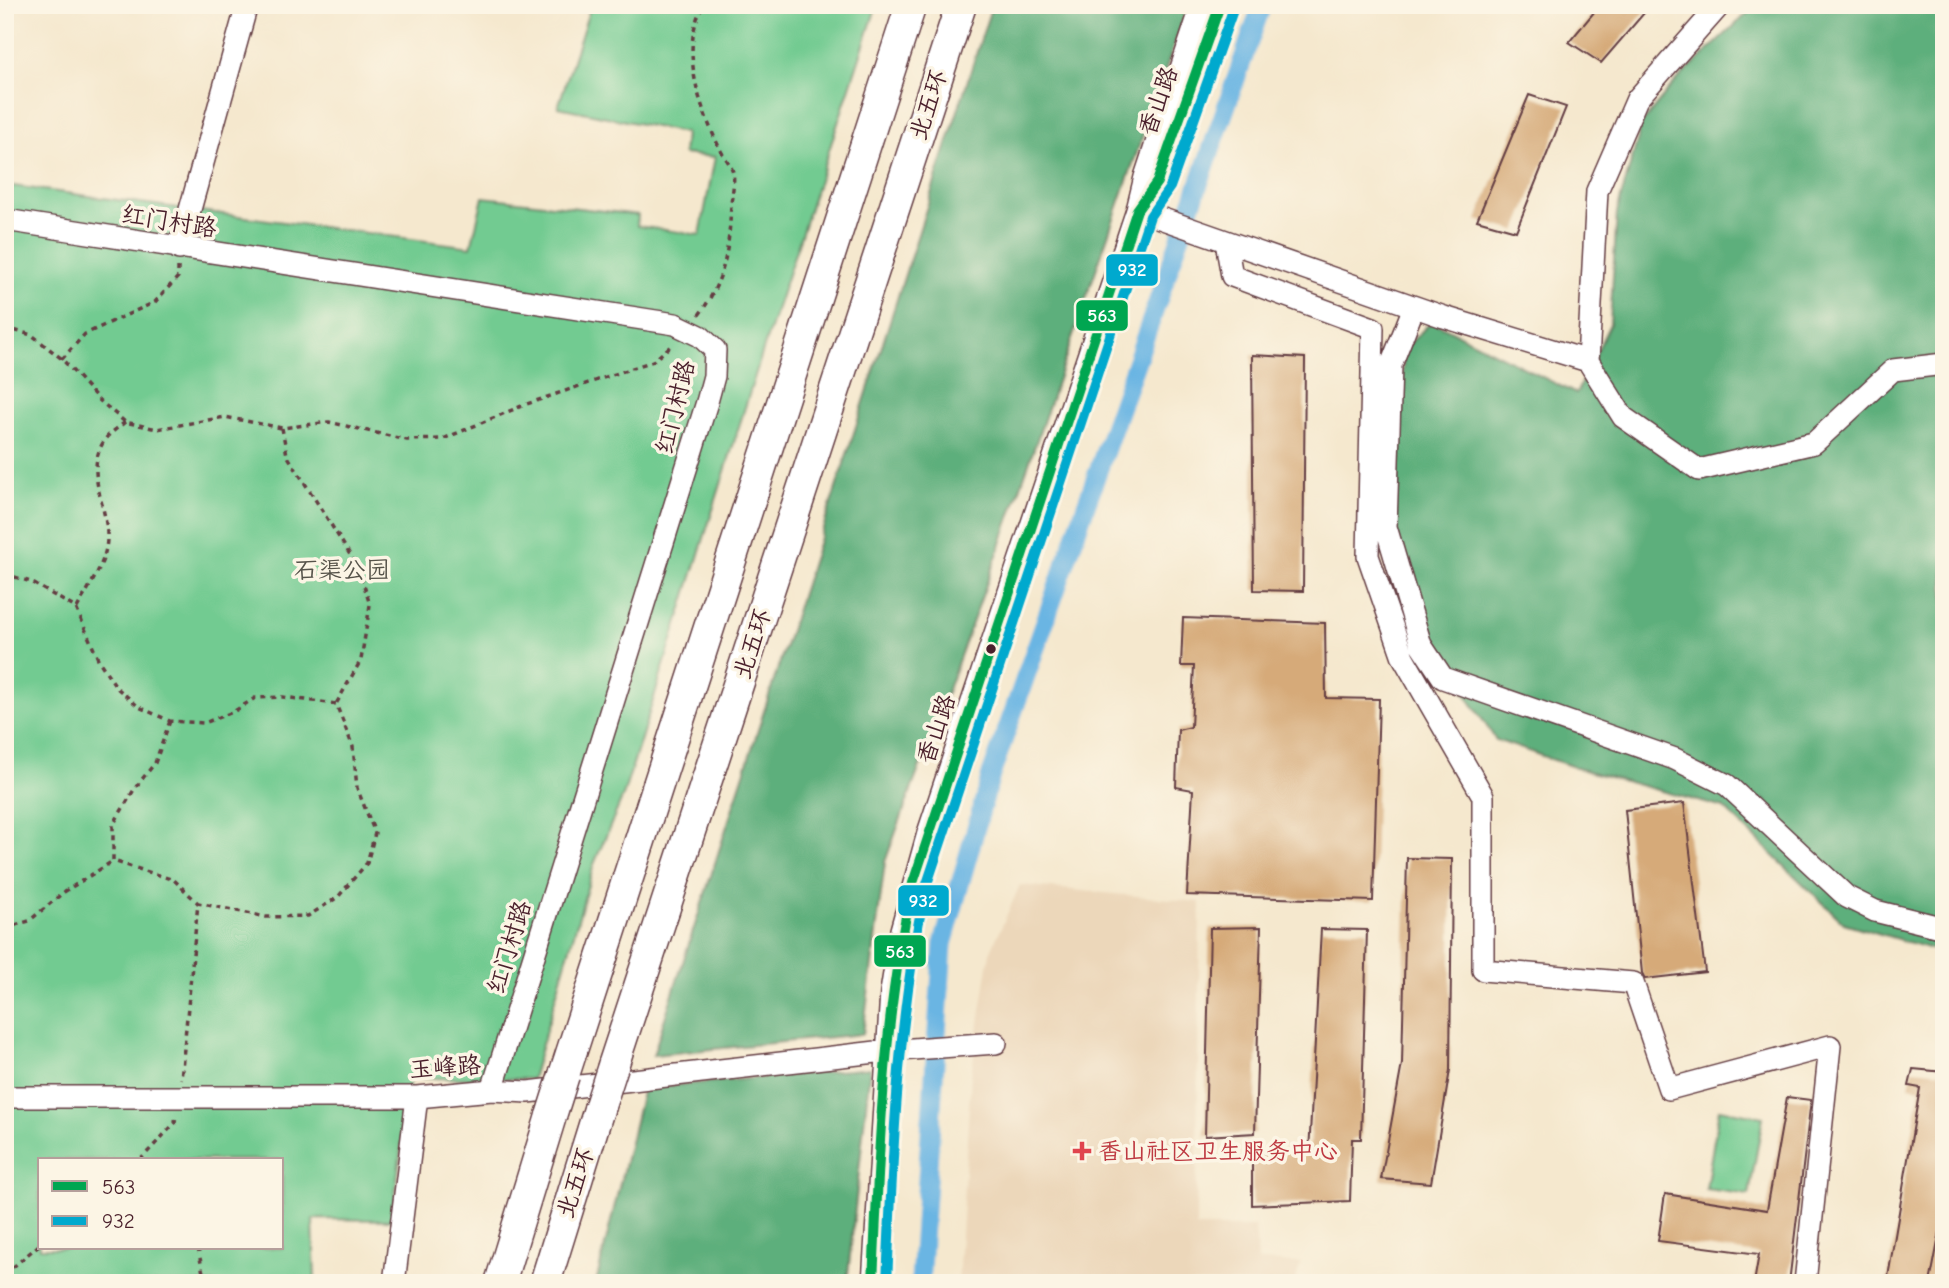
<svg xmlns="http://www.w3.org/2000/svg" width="1949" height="1288" viewBox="0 0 1949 1288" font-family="'Comic Neue','LXGW WenKai TC',sans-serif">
	<rect width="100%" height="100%" fill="#fcf5e5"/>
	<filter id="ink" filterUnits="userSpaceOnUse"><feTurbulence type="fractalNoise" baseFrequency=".0143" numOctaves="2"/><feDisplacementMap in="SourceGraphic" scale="14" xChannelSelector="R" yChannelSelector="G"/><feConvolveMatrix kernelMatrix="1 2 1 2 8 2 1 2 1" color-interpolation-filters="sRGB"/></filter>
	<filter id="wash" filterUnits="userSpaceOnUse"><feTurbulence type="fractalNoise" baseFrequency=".00686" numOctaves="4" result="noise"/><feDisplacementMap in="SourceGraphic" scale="28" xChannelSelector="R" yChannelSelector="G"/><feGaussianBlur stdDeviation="1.57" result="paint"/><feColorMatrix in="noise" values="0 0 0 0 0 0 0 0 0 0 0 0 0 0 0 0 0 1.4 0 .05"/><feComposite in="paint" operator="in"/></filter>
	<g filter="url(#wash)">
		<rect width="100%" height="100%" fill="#f5e8ce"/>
		<path fill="#ecd7ba" d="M1020,885L1200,902L1196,1227H1255L1258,1261L1301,1263L1295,1283H958L971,1075L990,953Z"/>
		<path fill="#72cb91" stroke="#5e755e" stroke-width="2" fill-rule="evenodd" d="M591,5H877L764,347L623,796L594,864L532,1079L410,1078L392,1220L313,1219L315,1283H5V185L471,247L483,197L638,215L637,226L700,235L715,157L683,154L685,133L558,107ZM40,1160H282V1248H40Z
			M1719,1109L1763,1117L1749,1195L1706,1189Z"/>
		<path fill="#5daf7b" stroke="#546753" stroke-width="2" d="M992,5H1188L997,555L885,862L863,1034L653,1055Z
			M1756,5H1944V953L1844,923L1724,808L1580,769L1496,740L1389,580L1404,349L1432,321L1576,394L1610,324L1617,212L1642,123L1675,82Z
			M870,1068L847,1283H596L643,1088Z"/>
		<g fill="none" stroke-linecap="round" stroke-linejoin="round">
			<path stroke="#6ab5e3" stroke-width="19" d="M920,1283L943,944L991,775L1262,5"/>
		</g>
		<g id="blocks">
			<path fill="#d6aa79" d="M1600,5H1651L1601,63L1569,42Z
				M1529,95L1566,107L1516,231L1477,220Z
				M1252,355L1305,358L1303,591L1254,590Z
				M1183,618L1325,623L1326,698L1379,699L1373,901L1187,895L1193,790L1176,787L1178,730L1191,727L1194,666H1181Z
				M1684,803L1705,972L1645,979L1642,973L1625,810Z
				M1407,858L1452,859L1450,1070L1431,1183L1381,1179L1402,1064Z
				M1261,927L1255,1133L1205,1136L1210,928Z
				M1321,929L1367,930L1361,1139H1352L1350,1201L1252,1205V1153H1309Z
				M1913,1069L1944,1072V1211L1930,1283H1887L1920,1088L1909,1086Z
				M1787,1097L1811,1100L1789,1283H1754L1759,1254L1658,1241L1665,1194L1767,1210Z"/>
		</g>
	</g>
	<g filter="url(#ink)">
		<use href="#blocks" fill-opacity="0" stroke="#643d43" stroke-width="2"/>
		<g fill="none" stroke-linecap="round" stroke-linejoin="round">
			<g stroke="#643d43" stroke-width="24">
				<path id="minor" d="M1720,5L1637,99L1597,191L1588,361L1623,417L1699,470L1814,443L1893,370L1944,364
					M1175,130L1220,5
					M1137,210L1444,317L1588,361
					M5,220L675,324L700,336L715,350L714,376L707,402L492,1090
					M1226,242L1232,276L1373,328L1368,556L1403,657L1483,796V970L1633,983L1669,1089L1830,1046L1805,1283
					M179,249L247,5
					M1414,307L1391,365L1386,527L1421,645L1443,678L1675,759L1727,785L1847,897L1875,911L1944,928
					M5,1097H417L492,1090L528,1092L885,1051L996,1043
					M394,1283L417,1097
					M873,1283L891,992L901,930L928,833L1137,210L1145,177L1202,5"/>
			</g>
			<g stroke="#643d43" stroke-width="33">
				<path id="highway" d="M613,1066L961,5
					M564,1075L911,5
					M500,1283L551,1116
					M545,1283L599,1109"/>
			</g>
			<path stroke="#643d43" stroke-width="3.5" stroke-dasharray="5 5" stroke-linecap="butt" d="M536,5L542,7
				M699,315C726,278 729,248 731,204C732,194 735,182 733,172C731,164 723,156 720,149C699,106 679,49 703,5
				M5,328L32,335L62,359L99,400L125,422L157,429L225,417L282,428L329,422L407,440L443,439L524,405L653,361L673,344
				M62,359L85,334L155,302L178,277V266
				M282,428L287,455L359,569L370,605L361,660L336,704
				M5,574L31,582L76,608L99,661L117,688L139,707L170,721L204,723L233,712L255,698L283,697L336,704L353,747L357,788L375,833L367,863L338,897L308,916L266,917L198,903L181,1079
				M77,608C87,590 102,569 106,548C113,511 82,476 104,441C108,434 118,428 125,422
				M170,721L155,763L135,788L113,825V861L174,880L198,903
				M5,928L29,921L64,892L113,861
				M140,1160L175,1123L176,1115
				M198,1248L205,1283
				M5,1274L40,1244
				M8,1274L11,1283"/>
			<use href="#minor" stroke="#fff" stroke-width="21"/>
			<use href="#highway" stroke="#fff" stroke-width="30"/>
			<g stroke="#643d43" stroke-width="33" stroke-linecap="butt">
				<path id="highway-bridge" d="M599,1109L613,1066
					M551,1116L564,1075"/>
			</g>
			<use href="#highway-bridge" stroke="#fff" stroke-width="30"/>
			<g stroke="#fcf5e5" stroke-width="16">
				<path id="bus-1" d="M873,1283C879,1148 883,1015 913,883L1137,210L1157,182L1220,5"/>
			</g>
			<g stroke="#fcf5e5" stroke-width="16">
				<path id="bus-2" d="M887,1283C893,1149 897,1017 926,887L1150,216L1170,187L1233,10"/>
			</g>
			<use href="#bus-1" stroke="#00a651" stroke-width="10"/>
			<use href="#bus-2" stroke="#00a9ce" stroke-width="10"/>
		</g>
	</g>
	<circle fill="#4a1f2b" stroke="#fcf5e5" stroke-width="2.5" cx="991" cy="649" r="6"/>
	<path fill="#e0444e" stroke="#fcf5e5" stroke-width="2.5" d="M1078.5 1140.5h7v7h7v7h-7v7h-7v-7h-7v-7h7z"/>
	<g text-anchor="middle" stroke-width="7" stroke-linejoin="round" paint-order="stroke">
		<g font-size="24" fill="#4a1f2b" stroke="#fcf5e5">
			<text transform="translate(1158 101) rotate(-70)" y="8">香山路</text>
			<text transform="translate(928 105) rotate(-72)" y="8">北五环</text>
			<text transform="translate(169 221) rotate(9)" y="8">红门村路</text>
			<text transform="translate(675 407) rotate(-76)" y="8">红门村路</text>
			<text transform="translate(752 644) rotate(-72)" y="8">北五环</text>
			<text transform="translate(936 729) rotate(-71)" y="8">香山路</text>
			<text transform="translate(509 947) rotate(-73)" y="8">红门村路</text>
			<text transform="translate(445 1067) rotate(-4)" y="8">玉峰路</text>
			<text transform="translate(575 1183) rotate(-72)" y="8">北五环</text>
		</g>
		<g font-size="24" fill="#56534a" stroke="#fcf5e5">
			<text x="342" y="578">石渠公园</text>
		</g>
		<g font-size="24" fill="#be3a42" stroke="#fcf5e5" text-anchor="start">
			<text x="1098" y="1159">香山社区卫生服务中心</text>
		</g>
	</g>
	<g stroke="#fcf5e5" stroke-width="2.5">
		<rect x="1105" y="253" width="54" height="34" rx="7" fill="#00a9ce"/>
		<rect x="1075" y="299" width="54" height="33" rx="7" fill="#00a651"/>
		<rect x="897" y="884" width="53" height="33" rx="7" fill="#00a9ce"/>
		<rect x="873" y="934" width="54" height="34" rx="7" fill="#00a651"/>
	</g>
	<g font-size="19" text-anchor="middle" font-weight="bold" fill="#fff">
		<text x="1132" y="276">932</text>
		<text x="1102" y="322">563</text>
		<text x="923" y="907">932</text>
		<text x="900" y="958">563</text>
	</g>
	<rect width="1949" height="1288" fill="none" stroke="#fcf5e5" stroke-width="28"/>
	<rect x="38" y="1158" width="245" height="91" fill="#fcf5e5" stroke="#b59f9b" stroke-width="2"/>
	<rect x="52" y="1181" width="35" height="10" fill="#00a651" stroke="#b59f9b" stroke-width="2"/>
	<text x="102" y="1194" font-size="21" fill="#4a1f2b">563</text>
	<rect x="52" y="1216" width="35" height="10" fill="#00a9ce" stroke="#b59f9b" stroke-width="2"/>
	<text x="102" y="1228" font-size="21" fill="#4a1f2b">932</text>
</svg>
